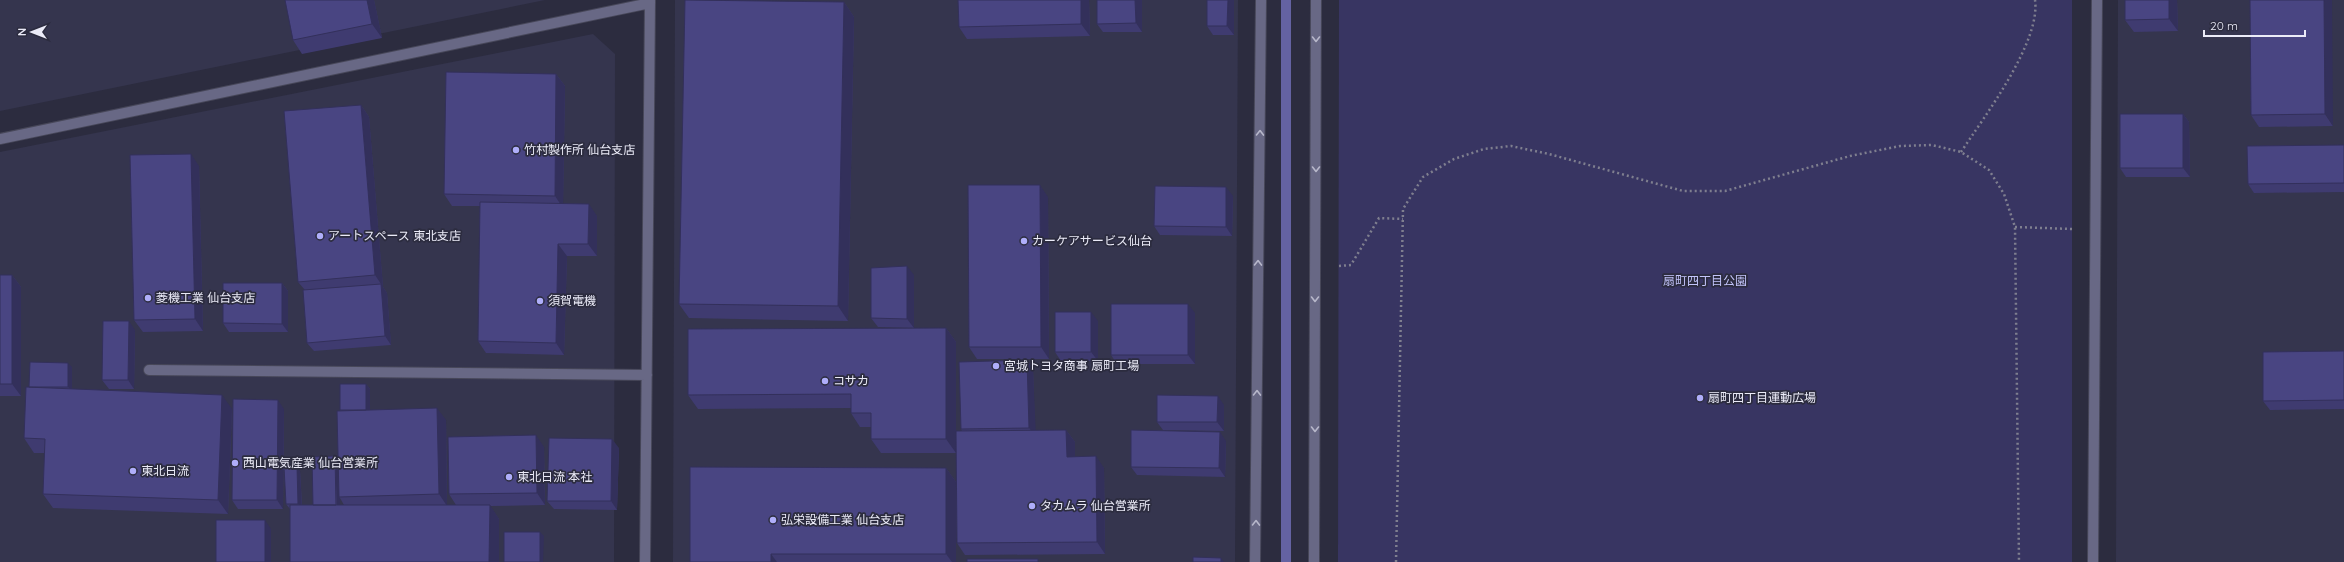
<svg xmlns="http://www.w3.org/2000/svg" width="2344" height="562" viewBox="0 0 2344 562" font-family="Quicksand,'Noto Sans JP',sans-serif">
	<rect width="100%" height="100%" fill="#2c2c3f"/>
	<path fill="#35354e" d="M0,0H545L0,111Z
		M675,0H1238L1235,562H673Z
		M2118,0H2344V562H2116Z
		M593,34L615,54L614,562H0V152Z"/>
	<path fill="#383562" d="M1339,0H2072V562H1338Z"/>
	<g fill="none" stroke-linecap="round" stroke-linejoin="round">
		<path stroke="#6462a2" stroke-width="10" d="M1286,0V562"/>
		<g stroke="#474759" stroke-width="12">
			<path id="minor" d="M0,139L650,3
				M149,370L647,375
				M645,562L650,0
				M1255,562L1261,0
				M1314,562L1316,0
				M2093,562L2097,0"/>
		</g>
		<path stroke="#7f7f8f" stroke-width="2.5" stroke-dasharray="2 3" stroke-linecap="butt" d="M1961,152C1984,117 2041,42 2035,0
			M2015,227L2072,229
			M1339,266L1351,265L1379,218L1403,219
			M1396,562L1403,209L1423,177L1454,159L1484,149L1511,146L1549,154L1683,191H1725L1850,156L1900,146L1932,145L1961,152L1989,170L2004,194L2015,227L2019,562"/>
		<use href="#minor" stroke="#686885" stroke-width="10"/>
	</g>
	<path fill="#3f3b70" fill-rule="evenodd" d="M374,0L382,38L302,54L293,40Z
		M1089,0L1090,36L967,39L959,27Z
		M1097,0H1142V32H1103L1097,24Z
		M1234,0V35H1213L1207,26Z
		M2125,0H2177L2178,31L2134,32L2125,20Z
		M2250,0L2333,126L2259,127L2251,115Z
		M844,2L854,17L848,321L689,318L679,304Z
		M556,74L565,86L563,203L597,216V256H567L564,355L486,353L478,341L480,206H452L444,194Z
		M361,105L369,117L383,287L387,293L391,345L314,351L307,343L305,290L298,282Z
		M2183,114L2189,122L2190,177H2126L2120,168Z
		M2344,145V192L2254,193L2248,184Z
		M199,166L203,331L143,332L134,320Z
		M1233,196L1232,236L1160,235L1154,226Z
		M1048,197L1049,359H977L969,347Z
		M0,275H12L21,287V396H0Z
		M914,275V328L878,327L871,318Z
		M282,283L288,291V332H229L223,323Z
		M1195,313V364H1117L1111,355Z
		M1098,321V361H1061L1055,352Z
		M946,328L956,342V431H962L961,429L1027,360L1033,369L1035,431L1066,430L1075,442V457L1104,468L1105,554L965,555L957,543L956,488V562H690L946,468L956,482V453H881L871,439V427H860L851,413V408L698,409L688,395Z
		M135,330L134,389H109L102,380Z
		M2344,351V409L2270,410L2263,401Z
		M72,367V389L232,409L228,514L53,508L43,494L45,453H34L24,438L30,387Z
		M366,384L370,389V410L446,420L447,505H456L449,494L544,447L545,505L490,506L499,519V562H290V509L286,504L300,471L302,505H313L335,456L338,460L340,410ZM340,498L344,505H340Z
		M1224,405V431L1163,430L1157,422Z
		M284,409L283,509H238L232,500Z
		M1226,441L1225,477L1137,475L1131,467Z
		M619,448L617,510L554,509L547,501Z"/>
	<path fill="#33305b" d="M367,0H374L382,38L372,24Z
		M1081,0H1089L1090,36L1081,24Z
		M1135,0H1142V32L1136,23Z
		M1228,0H1234V35L1227,26Z
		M2169,0H2177L2178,31L2169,19Z
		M2324,0H2332L2333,126L2325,114Z
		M844,2L854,17L848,321L838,306Z
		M556,74L565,86L563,208L555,196Z
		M361,105L369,117L383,287L375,275Z
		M2183,114L2189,122L2190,177L2183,168Z
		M191,154L199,166L203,331L195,319Z
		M1040,185L1048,197L1049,359L1041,347Z
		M1226,187L1233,196L1232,236L1226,227Z
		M589,204L597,216V256L588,244Z
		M558,244L567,256L564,355L556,343Z
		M907,266L914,275V328L907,319Z
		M12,275L21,287V396L12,384Z
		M282,283L288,291V332L282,324Z
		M381,284L387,293L391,345L385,336Z
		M1188,304L1195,313V364L1188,355Z
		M1091,312L1098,321V361L1091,352Z
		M129,321L135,330L134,389L128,380Z
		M946,328L956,342V453L946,439Z
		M1027,360L1033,369L1036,437L1029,428Z
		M68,363L72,367V392L68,387Z
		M366,384L370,389V417L366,412Z
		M222,395L232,409L228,514L218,500Z
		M1218,396L1224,405V431L1217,422Z
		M278,400L284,409L283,509L277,500Z
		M437,408L446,420L447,506L439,494Z
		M1066,430L1075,442V469L1067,457Z
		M1220,432L1226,441L1225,477L1219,468Z
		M536,435L544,447L545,505L537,493Z
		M612,439L619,448L617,510L611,501Z
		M335,456L339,461V497L340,498V512L337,507Z
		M1096,456L1104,468L1105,554L1097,542Z
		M297,466L300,471L302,509L298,504Z
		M946,468L956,482V562H952L946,554Z
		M490,505L499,519V562H489Z
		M265,520L271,529V562H265Z
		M540,532L544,536L543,562H540Z
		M771,554L777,562H771Z
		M1221,558L1224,562H1221Z"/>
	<path fill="#494582" stroke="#33305b" d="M285,0H367L372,24L293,40Z
		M685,0L844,2L838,306L679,304Z
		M958,0H1081V24L959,27Z
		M1097,0H1135L1136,23L1097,24Z
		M1207,0H1228L1227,26H1207Z
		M2125,0H2169V19L2125,20Z
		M2250,0H2324L2325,114L2251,115Z
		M446,72L556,74L555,196L444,194Z
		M361,105L375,275L298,282L284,111Z
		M2120,114H2183V168H2120Z
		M2344,145V183L2248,184L2247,146Z
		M191,154L195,319L134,320L130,155Z
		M968,185H1040L1041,347H969Z
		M1155,186L1226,187V227L1154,226Z
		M480,202L589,204L588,244H558L556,343L478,341Z
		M907,266V319L871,318V268Z
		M0,275H12V384H0Z
		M223,283H282V324L223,323Z
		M381,284L385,336L307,343L303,290Z
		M1111,304H1188V355H1111Z
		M1055,312H1091V352H1055Z
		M103,321H129L128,380H102Z
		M946,328V439H871V413H851V394L688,395V329Z
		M2344,351V400L2263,401V352Z
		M1027,360L1029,428L961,429L959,362Z
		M30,362L68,363V387H29Z
		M340,384H366V410H340Z
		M26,387L222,395L218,500L43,494L45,439L24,438Z
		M1157,395L1218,396L1217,422H1157Z
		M233,399L278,400L277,500H232Z
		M437,408L439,494L339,497L337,411Z
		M1066,430L1067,457L1096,456L1097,542L957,543L956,431Z
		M1131,430L1220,432L1219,468L1131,467Z
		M536,435L537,493L449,494L448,437Z
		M549,438L612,439L611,501H547Z
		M335,456L336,505H313L312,457Z
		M297,466L298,504H286L284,467Z
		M690,467L946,468V554H771V562H690Z
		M290,505H490L489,562H290Z
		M216,520H265V562H216Z
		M504,532H540V562H504Z
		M1193,557L1221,558V562H1193Z
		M967,559H1038V562H967Z"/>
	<defs><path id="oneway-chevron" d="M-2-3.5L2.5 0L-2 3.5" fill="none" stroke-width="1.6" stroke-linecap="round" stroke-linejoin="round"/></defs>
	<g stroke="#b7b7ca">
		<use href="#oneway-chevron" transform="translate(1316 39) rotate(90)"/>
		<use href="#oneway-chevron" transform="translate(1260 133) rotate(-89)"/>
		<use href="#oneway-chevron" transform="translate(1316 169) rotate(90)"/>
		<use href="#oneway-chevron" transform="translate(1258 263) rotate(-89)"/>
		<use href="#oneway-chevron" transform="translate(1315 299) rotate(90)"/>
		<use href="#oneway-chevron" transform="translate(1257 393) rotate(-89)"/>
		<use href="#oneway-chevron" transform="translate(1315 429) rotate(90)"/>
		<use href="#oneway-chevron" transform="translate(1256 523) rotate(-89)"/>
	</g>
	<g fill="#afaefa" stroke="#2c2c3f" stroke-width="1.5">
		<circle cx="516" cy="150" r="4"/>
		<circle cx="320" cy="236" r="4"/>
		<circle cx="1024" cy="241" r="4"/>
		<circle cx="148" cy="298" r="4"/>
		<circle cx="540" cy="301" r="4"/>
		<circle cx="996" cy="366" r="4"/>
		<circle cx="825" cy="381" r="4"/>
		<circle cx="1700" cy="398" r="4"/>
		<circle cx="235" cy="463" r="4"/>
		<circle cx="133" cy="471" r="4"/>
		<circle cx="509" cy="477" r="4"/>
		<circle cx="1032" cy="506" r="4"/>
		<circle cx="773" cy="520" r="4"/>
	</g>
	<g text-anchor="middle" stroke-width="3.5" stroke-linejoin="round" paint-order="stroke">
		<g font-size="12" fill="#ebebf8" stroke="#2c2c3f" text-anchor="start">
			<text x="524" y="154">竹村製作所 仙台支店</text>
			<text x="328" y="240">アートスペース 東北支店</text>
			<text x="1032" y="245">カーケアサービス仙台</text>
			<text x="156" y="302">菱機工業 仙台支店</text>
			<text x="548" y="305">須賀電機</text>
			<text x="1004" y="370">宮城トヨタ商事 扇町工場</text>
			<text x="833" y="385">コサカ</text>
			<text x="1708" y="402">扇町四丁目運動広場</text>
			<text x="243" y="467">西山電気産業 仙台営業所</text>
			<text x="141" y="475">東北日流</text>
			<text x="517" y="481">東北日流 本社</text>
			<text x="1040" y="510">タカムラ 仙台営業所</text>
			<text x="781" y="524">弘栄設備工業 仙台支店</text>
		</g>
		<g font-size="12" fill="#c3c4fb" stroke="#2c2c3f">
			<text x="1705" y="285">扇町四丁目公園</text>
		</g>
	</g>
	<g transform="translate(32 32) rotate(270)" stroke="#2c2c3f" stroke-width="3" paint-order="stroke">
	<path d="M0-3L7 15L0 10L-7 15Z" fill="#ebebf8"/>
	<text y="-6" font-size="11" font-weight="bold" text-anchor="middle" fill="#ebebf8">N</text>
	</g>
	<path d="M2204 30v6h101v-6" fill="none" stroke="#ebebf8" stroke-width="2"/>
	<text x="2210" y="30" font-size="12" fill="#ebebf8" stroke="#2c2c3f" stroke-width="3" paint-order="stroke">20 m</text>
</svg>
